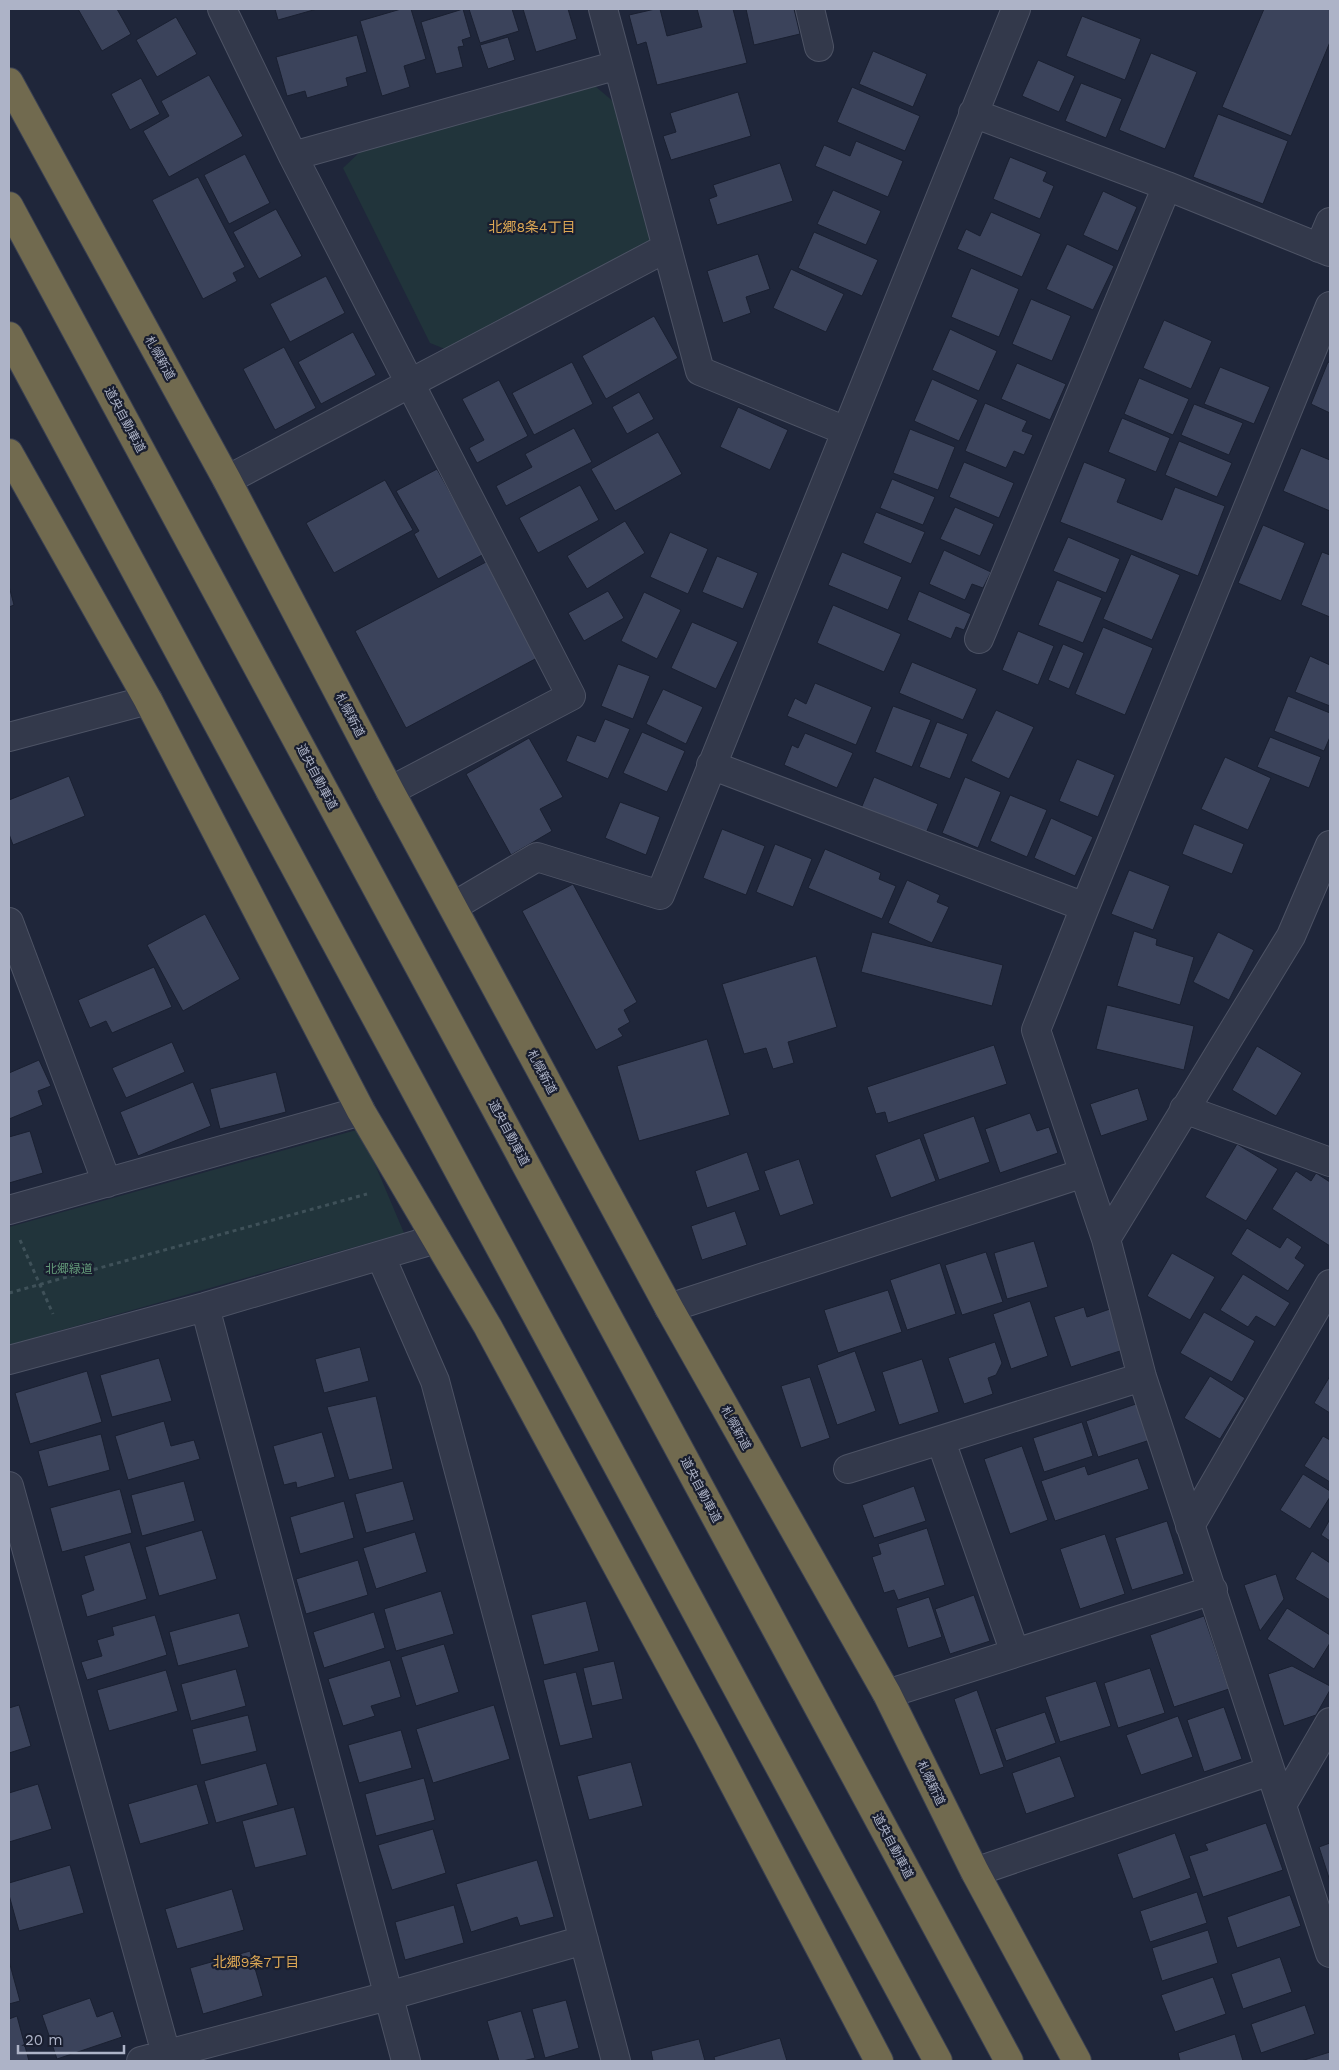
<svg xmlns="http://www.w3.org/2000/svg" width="1339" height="2070" viewBox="0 0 1339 2070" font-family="'Work Sans','Noto Sans JP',sans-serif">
	<rect width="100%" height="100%" fill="#1f263a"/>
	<path fill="#21343b" d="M595,86L615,103L652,241L445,349L430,343L343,168L362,150Z
		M360,1129L404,1233L9,1345V1227Z"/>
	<path fill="#3b435b" stroke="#1a2031" d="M78,9H117L131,34L102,51Z
		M275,9H317L278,20Z
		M401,9H411L426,59L404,66L410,87L382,96L360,21Z
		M463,9L471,37L462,40L464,46L458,47L463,67L436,74L421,22Z
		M469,9H512L519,31L480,43Z
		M523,9H568L577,39L536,52Z
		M655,9H660L667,36L702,27L697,9H733L747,63L657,85L646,42L637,45L629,15Z
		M746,9H794L800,34L754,45Z
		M1264,9H1330V42L1291,136L1222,107Z
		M1082,16L1141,39L1125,80L1066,56Z
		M176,17L197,54L157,77L136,40Z
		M357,35L367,72L346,78L348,86L307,98L305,91L287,96L276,57Z
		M508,37L515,60L488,69L480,45Z
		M873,51L927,74L913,107L859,84Z
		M1151,53L1197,72L1165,149L1119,130Z
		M1038,60L1075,76L1059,112L1022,96Z
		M209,75L243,136L169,177L143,131L169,116L161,101Z
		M141,78L160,114L130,130L111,94Z
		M1081,83L1122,99L1106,138L1065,121Z
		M852,87L920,116L905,151L837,122Z
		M738,92L751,136L671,160L663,136L676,132L670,113Z
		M1218,114L1288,141L1263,204L1193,177Z
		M856,141L903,161L888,197L815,166L824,145L850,156Z
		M245,154L270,203L229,224L204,175Z
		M1010,157L1047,172L1043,181L1054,186L1040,219L993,199Z
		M780,163L793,201L717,225L709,199L717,196L713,185Z
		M198,177L245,267L233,273L237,281L203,299L152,200Z
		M833,190L881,211L866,245L817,224Z
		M1103,191L1137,207L1118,251L1083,235Z
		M276,209L302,256L259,279L233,232Z
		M991,212L1041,234L1022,277L957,249L966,229L980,236Z
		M814,232L878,260L862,296L798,268Z
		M1067,244L1114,266L1093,310L1046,289Z
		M758,254L770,289L746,297L751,313L723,323L707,271Z
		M971,268L1019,289L999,337L951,317Z
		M791,269L844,294L826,332L773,308Z
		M326,276L345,313L290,342L270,304Z
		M1031,299L1071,316L1052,361L1012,344Z
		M654,316L678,358L606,399L582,356Z
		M1164,320L1212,341L1191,389L1143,368Z
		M950,329L997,351L979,391L932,370Z
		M353,332L376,375L321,404L298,362Z
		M284,347L316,408L275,430L243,369Z
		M572,362L593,404L534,435L512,393Z
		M1328,362L1330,363V413L1311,404Z
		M1017,363L1066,384L1050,420L1001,399Z
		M1220,367L1270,387L1254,424L1204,404Z
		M1139,378L1189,399L1173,435L1124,414Z
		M932,379L978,400L959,441L914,421Z
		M499,380L528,436L477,463L469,448L484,440L462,399Z
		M639,392L654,419L627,434L612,407Z
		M985,403L1027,421L1022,431L1033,435L1024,455L1014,451L1006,468L965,451Z
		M1194,404L1243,423L1229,455L1181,435Z
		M738,407L788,430L770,470L720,447Z
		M1122,418L1170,438L1156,472L1108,452Z
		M574,428L592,462L506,506L496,486L532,467L525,454Z
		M910,429L955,447L938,490L893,473Z
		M658,432L682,474L615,511L591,469Z
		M1179,441L1232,463L1217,497L1165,475Z
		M1301,448L1330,460V511L1283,491Z
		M964,462L1014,483L999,518L949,497Z
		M1084,462L1126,479L1117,502L1162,520L1175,487L1225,506L1198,576L1060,522Z
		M437,469L484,554L438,579L414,534L419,531L396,491Z
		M892,479L935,497L923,525L880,508Z
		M385,480L413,530L334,573L306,523Z
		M580,485L599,520L538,553L519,518Z
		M955,507L994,524L980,556L940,539Z
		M876,512L925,532L911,564L863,543Z
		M625,521L645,553L587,589L567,556Z
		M1263,525L1305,543L1281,601L1238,583Z
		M670,532L708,549L688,594L650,577Z
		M1068,537L1120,559L1106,593L1053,571Z
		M944,550L991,572L983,588L972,584L965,600L929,584Z
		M842,552L902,577L888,610L828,585Z
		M1322,552L1330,555V617L1301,605Z
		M1131,554L1180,575L1152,640L1103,619Z
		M717,556L758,573L743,609L702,592Z
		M486,562L537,658L406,728L355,631Z
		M1057,580L1102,598L1083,643L1038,625Z
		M9,586L14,605L9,607Z
		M608,591L624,618L584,641L568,613Z
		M919,591L971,614L964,630L956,627L951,639L907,620Z
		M644,592L681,610L657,659L621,641Z
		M833,605L901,634L884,672L817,643Z
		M692,622L738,642L716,689L671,668Z
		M1103,627L1153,648L1125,715L1075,694Z
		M1018,631L1054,646L1038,685L1002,670Z
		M1063,644L1084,653L1069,689L1048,680Z
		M1310,656L1330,665V706L1295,692Z
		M912,662L977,689L963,720L899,693Z
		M618,664L650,676L633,719L601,706Z
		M815,683L872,707L856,745L787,716L795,698L806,704Z
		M663,689L703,707L686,744L646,724Z
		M1288,696L1330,713V737L1324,751L1274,731Z
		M893,706L931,720L912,767L875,752Z
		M996,710L1034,727L1009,779L971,761Z
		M605,719L630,729L608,779L566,761L577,735L595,742Z
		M937,722L968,734L950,779L919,767Z
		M642,732L685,751L667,792L623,773Z
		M805,733L853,753L837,788L784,765L792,745L798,748Z
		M1270,737L1321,757L1309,788L1257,767Z
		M529,738L563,797L540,809L552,831L511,855L466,774Z
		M1225,757L1271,778L1248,830L1201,809Z
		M1077,759L1115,775L1098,817L1059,801Z
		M69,776L85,816L13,845L9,834V800Z
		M874,777L938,804L924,838L860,811Z
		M965,777L1001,792L978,848L942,833Z
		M1010,795L1047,810L1027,857L990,841Z
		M620,802L660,817L646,855L605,838Z
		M1051,818L1093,837L1075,876L1034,858Z
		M1194,824L1244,844L1232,874L1182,854Z
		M722,829L765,846L746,895L703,878Z
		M775,844L812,859L793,907L756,892Z
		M825,849L881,873L879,879L896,886L882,919L808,888Z
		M1129,870L1170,886L1153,930L1111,914Z
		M907,880L940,895L937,902L949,907L932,943L888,923Z
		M573,884L637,1002L624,1010L630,1022L618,1029L623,1036L596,1050L522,911Z
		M205,914L240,979L183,1011L147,945Z
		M1134,931L1157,939L1156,945L1194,957L1180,1005L1117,986Z
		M872,932L1003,965L992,1006L861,972Z
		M1218,932L1254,950L1229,1000L1193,982Z
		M816,956L837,1027L788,1042L794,1063L773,1069L766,1048L744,1054L722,984Z
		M154,967L172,1007L112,1033L106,1021L90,1028L78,1000Z
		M1107,1005L1194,1026L1184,1070L1096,1049Z
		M707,1039L730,1115L639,1141L617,1066Z
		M172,1042L185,1072L126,1098L112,1068Z
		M994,1045L1007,1084L888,1123L885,1112L876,1114L867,1087Z
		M1257,1046L1302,1073L1276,1116L1232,1090Z
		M39,1060L51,1086L38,1091L43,1105L9,1119V1073Z
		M276,1072L286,1112L220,1129L210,1089Z
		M193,1082L211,1126L138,1156L120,1112Z
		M1138,1088L1148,1120L1101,1136L1090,1104Z
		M1030,1113L1037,1131L1049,1127L1058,1153L1000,1173L985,1129Z
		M974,1116L990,1162L939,1180L923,1134Z
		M30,1131L43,1173L9,1183V1137Z
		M920,1138L936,1181L891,1198L875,1155Z
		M1237,1144L1278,1169L1246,1221L1205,1197Z
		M747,1152L760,1190L707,1208L695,1171Z
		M799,1159L814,1204L780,1216L764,1171Z
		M1296,1171L1311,1181L1316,1173L1330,1182V1246L1272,1209Z
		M735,1211L747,1245L702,1260L691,1226Z
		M1247,1228L1280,1248L1287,1237L1302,1247L1295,1258L1305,1265L1288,1291L1231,1254Z
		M1034,1241L1048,1287L1007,1299L994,1253Z
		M986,1252L1003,1302L962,1315L945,1265Z
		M1172,1253L1215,1277L1190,1320L1147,1296Z
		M940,1263L956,1314L907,1330L890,1280Z
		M1243,1274L1290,1303L1275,1327L1256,1316L1248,1327L1220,1310Z
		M888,1290L902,1332L838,1353L824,1310Z
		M1030,1301L1048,1356L1011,1369L993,1314Z
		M1084,1307L1087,1317L1110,1309L1123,1350L1071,1367L1054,1317Z
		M1204,1312L1255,1341L1232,1382L1180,1353Z
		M995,1342L1002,1363L996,1375L988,1378L993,1394L964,1404L948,1358Z
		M360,1347L369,1381L324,1393L315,1359Z
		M855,1351L876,1411L837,1425L817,1365Z
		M159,1358L172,1401L112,1417L100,1375Z
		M922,1359L939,1412L899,1425L882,1372Z
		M87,1371L102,1422L30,1444L15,1393Z
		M1210,1376L1245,1398L1220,1439L1184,1418Z
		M1330,1376V1413L1314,1403Z
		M810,1377L830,1438L801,1448L781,1386Z
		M376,1396L393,1469L349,1480L327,1407Z
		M1139,1403L1150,1440L1098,1457L1086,1421Z
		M164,1421L171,1446L194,1440L200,1459L128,1480L115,1436Z
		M1082,1422L1093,1456L1044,1472L1033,1438Z
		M322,1432L335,1477L297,1488L296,1482L284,1485L273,1446Z
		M101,1434L110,1470L48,1487L38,1451Z
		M1323,1436L1330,1440V1482L1304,1466Z
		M1022,1446L1048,1520L1010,1534L984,1459Z
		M1138,1458L1149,1489L1055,1521L1041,1481L1085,1466L1088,1475Z
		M1303,1474L1330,1491V1497L1310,1529L1280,1510Z
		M184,1481L195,1521L142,1536L131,1495Z
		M403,1481L414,1520L366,1533L355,1494Z
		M914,1486L926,1521L874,1538L862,1505Z
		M120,1489L132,1533L62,1552L50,1508Z
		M344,1501L354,1538L300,1554L290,1517Z
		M1330,1519V1541L1321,1535Z
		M1167,1521L1184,1574L1132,1590L1115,1538Z
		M927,1528L945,1585L898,1600L894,1590L884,1593L872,1557L881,1554L878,1544Z
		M202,1530L217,1579L159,1596L145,1547Z
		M415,1532L427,1572L376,1589L363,1548Z
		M1105,1534L1125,1594L1080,1609L1060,1549Z
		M130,1542L147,1599L87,1617L81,1595L94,1590L84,1556Z
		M1312,1551L1330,1563V1600L1295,1579Z
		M358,1560L368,1595L306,1614L296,1579Z
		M1276,1574L1284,1599L1260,1631L1244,1585Z
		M441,1591L454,1634L396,1651L384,1609Z
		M974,1595L990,1641L950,1654L935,1609Z
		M929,1597L942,1637L908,1648L896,1608Z
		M586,1601L599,1651L544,1665L531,1615Z
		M1287,1608L1330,1635V1643L1314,1669L1267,1639Z
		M374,1612L385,1648L324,1668L313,1632Z
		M239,1613L249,1647L178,1666L169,1632Z
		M155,1615L167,1655L87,1680L81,1662L102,1656L97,1640L114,1635L112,1627Z
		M1204,1616L1229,1689L1174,1707L1150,1635Z
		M444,1644L459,1692L416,1706L401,1657Z
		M390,1660L401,1697L371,1706L375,1716L343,1726L328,1679Z
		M614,1661L623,1699L592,1706L583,1668Z
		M1292,1666L1330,1686V1690L1316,1715L1284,1726L1268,1674Z
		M1150,1668L1165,1713L1118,1728L1104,1683Z
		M236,1669L246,1706L191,1721L181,1684Z
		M166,1670L178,1711L109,1731L97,1690Z
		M576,1672L593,1738L560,1746L543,1680Z
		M1096,1681L1111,1726L1060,1742L1045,1697Z
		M977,1690L1004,1767L980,1775L954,1699Z
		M19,1705L31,1746L9,1753V1708Z
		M494,1705L510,1759L433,1783L416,1729Z
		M1224,1707L1242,1759L1204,1772L1187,1720Z
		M1045,1712L1056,1743L1006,1761L995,1729Z
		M248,1715L257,1751L201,1765L192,1729Z
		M1178,1716L1193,1757L1141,1775L1126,1735Z
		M401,1730L412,1768L359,1783L348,1745Z
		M1060,1756L1075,1797L1026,1814L1012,1773Z
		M631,1762L643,1806L589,1820L577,1776Z
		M266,1763L278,1805L216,1823L204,1781Z
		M424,1778L435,1820L376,1836L365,1794Z
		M38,1784L52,1829L9,1842V1793Z
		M197,1784L209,1824L140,1844L128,1804Z
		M294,1807L307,1855L255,1868L242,1821Z
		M1266,1823L1283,1870L1203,1897L1189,1856L1208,1850L1205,1844Z
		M433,1829L446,1873L392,1890L378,1845Z
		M1175,1833L1191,1878L1133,1899L1117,1854Z
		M1330,1843V1881L1319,1847Z
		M537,1860L554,1917L520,1926L517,1917L471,1932L456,1884Z
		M70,1865L84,1913L19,1931L9,1895V1883Z
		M232,1889L244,1930L177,1949L165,1909Z
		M1197,1892L1207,1923L1150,1942L1140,1911Z
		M1290,1895L1301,1926L1237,1948L1227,1917Z
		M454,1905L464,1943L405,1960L395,1922Z
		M1208,1930L1218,1963L1162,1981L1152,1948Z
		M250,1951L263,1996L203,2014L190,1968Z
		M1280,1957L1292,1992L1243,2009L1231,1974Z
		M9,1961L20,2001L9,2004Z
		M1213,1977L1226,2014L1175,2032L1161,1995Z
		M90,1998L97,2017L113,2011L122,2037L57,2059L42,2015Z
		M566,2000L579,2048L545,2058L532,2009Z
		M1305,2005L1315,2034L1261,2053L1251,2024Z
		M521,2011L535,2058L523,2061H499L487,2021Z
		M17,2016L29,2061H9V2019Z
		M1235,2034L1243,2061H1180L1178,2053Z
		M780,2038L787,2061H715L714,2057Z
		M699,2039L705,2061H653L651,2051Z
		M1330,2052V2061H1301Z"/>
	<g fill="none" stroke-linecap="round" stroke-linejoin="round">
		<g stroke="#4d5365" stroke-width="30">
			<path id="minor" d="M222,9L293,156L571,696L390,791
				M603,9L700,371L846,431
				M810,9L819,47
				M973,113L1167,186L1330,252
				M293,156L618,65
				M1319,248L1330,222
				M1330,306L1085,907L1036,1030L1106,1239L1142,1377L1330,1953
				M227,480L666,248
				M979,639L1167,186
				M9,737L148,700
				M711,765L1085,907
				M454,906L537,857L660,895L1016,9
				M9,922L107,1183
				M1184,1109L1330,1162
				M9,1210L361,1111
				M1106,1239L1291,936L1330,845
				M381,1257L435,1381L616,2061
				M205,1307L406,2061
				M669,1308L1084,1173
				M9,1360L205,1307L436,1239
				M941,1441L1015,1653
				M848,1469L1142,1377
				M9,1486L168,2061
				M1190,1526L1330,1284
				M887,1694L1213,1590
				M1282,1805L1330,1722
				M975,1872L1270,1771
				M141,2061L388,1996L584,1940"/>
		</g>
		<g stroke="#3a4052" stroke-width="30">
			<path id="highway" d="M9,82L227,480L390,791L669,1308L887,1694L975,1872L1077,2061
				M9,206L1009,2061
				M9,336L938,2061
				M9,453L148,700L361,1111L488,1327L707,1733L879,2061"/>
		</g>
		<path stroke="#3f5159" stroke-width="3" stroke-dasharray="4 4" stroke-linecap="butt" d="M20,1240L53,1314
			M9,1293L367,1194"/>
		<use href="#minor" stroke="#33394b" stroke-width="28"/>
		<use href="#highway" stroke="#716a4f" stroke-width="28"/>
	</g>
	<g text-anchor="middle" stroke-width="4.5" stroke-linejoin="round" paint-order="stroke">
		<g font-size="12" fill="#adb3c7" stroke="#191e2f">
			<text transform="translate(160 358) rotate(61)" y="4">札幌新道</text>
			<text transform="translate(125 420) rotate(62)" y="4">道央自動車道</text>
			<text transform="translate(350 715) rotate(62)" y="4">札幌新道</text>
			<text transform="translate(317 777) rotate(62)" y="4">道央自動車道</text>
			<text transform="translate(542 1072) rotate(62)" y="4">札幌新道</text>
			<text transform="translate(509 1133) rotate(62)" y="4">道央自動車道</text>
			<text transform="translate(736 1428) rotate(61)" y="4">札幌新道</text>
			<text transform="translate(701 1490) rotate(62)" y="4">道央自動車道</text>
			<text transform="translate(931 1783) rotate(64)" y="4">札幌新道</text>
			<text transform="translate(893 1846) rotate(62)" y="4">道央自動車道</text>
		</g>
		<g font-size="12" fill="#639a79" stroke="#191e2f">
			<text x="69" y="1273">北郷緑道</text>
		</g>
		<g font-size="14" fill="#dca754" stroke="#191e2f">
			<text x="532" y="232">北郷8条4丁目</text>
			<text x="256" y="1967">北郷9条7丁目</text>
		</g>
	</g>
	<rect width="1339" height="2070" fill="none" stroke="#adb3c7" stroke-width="20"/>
	<path d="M18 2045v8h106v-8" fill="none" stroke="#adb3c7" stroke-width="2.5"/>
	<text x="25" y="2045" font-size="15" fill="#adb3c7" stroke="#191e2f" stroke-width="4" paint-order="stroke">20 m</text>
</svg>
